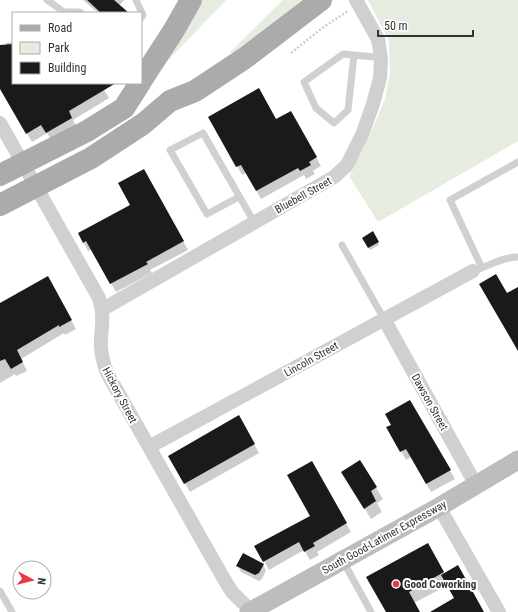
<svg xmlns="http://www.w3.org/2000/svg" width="518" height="612" viewBox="0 0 518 612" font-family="'Roboto Condensed',sans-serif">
	<rect width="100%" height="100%" fill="#fff"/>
	<path fill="#e6ecdf" d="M200,0H226L160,69Z
		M283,0H302L235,55L230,52Z
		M368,0H518V141L378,222L349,176L367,142L385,99L390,73L389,41Z"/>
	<path fill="#0003" d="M83,0H124L119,6L128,13H98Z
		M13,42V83H100L109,98L73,120L76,126L52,141L47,133L32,142L0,88V46H6V43Z
		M290,112L321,166L313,171L315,174L306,179L304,175L261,199L246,173L242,175L210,117L276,120Z
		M144,170L188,250L150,270L152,273L116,292L92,249L88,251L79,234L131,205Z
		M373,233L379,245L370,250L363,238Z
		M48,278L76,329L65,335L64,333L21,359L27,371L16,376L15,374L0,383V304Z
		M409,401L455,479L431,492L411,457L406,460L388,427L392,425Z
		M239,417L259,453L190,492L169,456Z
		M360,461L383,499L377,503L382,512L371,519L349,483Z
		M312,462L351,532L317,552L319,555L310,560L304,550L269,570L256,546L311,516Z
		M428,544L445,574L483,612H432L456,599L448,585L414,603L419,612H387Z
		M263,565L266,570L262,579L259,581L241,572L238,566Z"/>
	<path fill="#1a1a1a" d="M87,0H114L129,13H101Z
		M13,44V83H116L69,111L72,118L46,133L41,125L26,134L0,89V45Z
		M259,88L276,119L291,111L317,157L309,162L311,165L300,171L298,168L256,191L241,165L236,167L208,117Z
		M144,169L184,241L146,262L148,264L110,284L86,241L83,243L78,233L130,205L118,183Z
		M373,231L379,242L368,248L362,238Z
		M496,274L507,293L518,287V351L479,284Z
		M48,276L72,320L59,327V325L17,350L23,362L11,369L5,359L0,361V303Z
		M410,400L451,470L426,484L406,449L400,452L386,427L391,425L385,414Z
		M239,415L255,444L184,484L168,456Z
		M360,460L377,487L371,491L376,501L364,509L341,472Z
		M312,461L347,523L313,543L315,546L304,552L299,542L263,562L254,546L310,516L287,475Z
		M428,543L444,572L409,592L420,612H386L366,577Z
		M243,553L264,564L259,573L255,575L236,566Z
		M458,565L484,612H430L454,598L441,575Z"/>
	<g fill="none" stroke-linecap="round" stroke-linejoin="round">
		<path stroke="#cdcdcd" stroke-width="2.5" stroke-dasharray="2 2" stroke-linecap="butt" d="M291,53L322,28L348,11"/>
		<path stroke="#d0d0d0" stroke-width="7" d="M47,0L64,12H80L81,13
			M136,0L143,15L141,18
			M354,55L348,110L334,123L316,108L304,82L343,54C355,55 368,56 381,58
			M239,197L207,214L170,150L203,133L254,222
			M342,245L384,319
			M482,268L450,200L518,162
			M479,269C492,264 504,257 518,257
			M343,561L371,612
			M0,591L12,612"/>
		<path stroke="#d0d0d0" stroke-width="14" d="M0,123L99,298C104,313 102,323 101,339C100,350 103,362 107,373L224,579L232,592L252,612
			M103,309L334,177L347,165L362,135L373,104L380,78L381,58L378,39L356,0
			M384,319L476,485
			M149,447L473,271
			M439,507L499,612"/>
		<path stroke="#bdbdbd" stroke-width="19" d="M249,612L439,507L518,460"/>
		<path stroke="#ababab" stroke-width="22" d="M141,81L174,30L191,0
			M0,175L87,131L124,108L140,83
			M0,205L91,158L143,124L170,101L195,91L245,58L321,0"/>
	</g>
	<circle fill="#e63946" stroke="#fff" stroke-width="1.5" cx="396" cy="584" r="4"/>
	<g text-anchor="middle" stroke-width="4" stroke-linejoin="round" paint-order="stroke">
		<g font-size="11" fill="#333" stroke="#fff">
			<text transform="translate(303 195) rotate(-29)" y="4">Bluebell Street</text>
			<text transform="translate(311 359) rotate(-29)" y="4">Lincoln Street</text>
			<text transform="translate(120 395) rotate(62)" y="4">Hickory Street</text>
			<text transform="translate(430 402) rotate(61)" y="4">Dawson Street</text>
			<text transform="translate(384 537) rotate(-29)" y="4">South Good-Latimer Expressway</text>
		</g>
		<g font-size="11" font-weight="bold" fill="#333" stroke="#fff" text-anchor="start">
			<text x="404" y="588">Good Coworking</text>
		</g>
	</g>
	<rect x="12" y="12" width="130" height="72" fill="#ffffff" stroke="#adadad"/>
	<rect x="20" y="25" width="20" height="6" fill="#ababab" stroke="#adadad"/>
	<text x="48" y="32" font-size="12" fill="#333333">Road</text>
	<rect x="20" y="42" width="20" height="12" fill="#e6ecdf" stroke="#adadad"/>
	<text x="48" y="52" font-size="12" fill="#333333">Park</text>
	<rect x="20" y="62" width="20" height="12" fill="#1a1a1a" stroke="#adadad"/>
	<text x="48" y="72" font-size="12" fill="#333333">Building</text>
	<g transform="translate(32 580) rotate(97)"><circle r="19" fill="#ffffff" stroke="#adadad"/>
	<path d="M0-3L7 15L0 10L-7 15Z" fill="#e63946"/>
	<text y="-6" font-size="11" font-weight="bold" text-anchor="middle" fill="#333333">N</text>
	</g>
	<path d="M378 30v6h95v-6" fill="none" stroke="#333333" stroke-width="2"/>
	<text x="384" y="30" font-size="12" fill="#333333" stroke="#ffffff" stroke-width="3" paint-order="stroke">50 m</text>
</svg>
